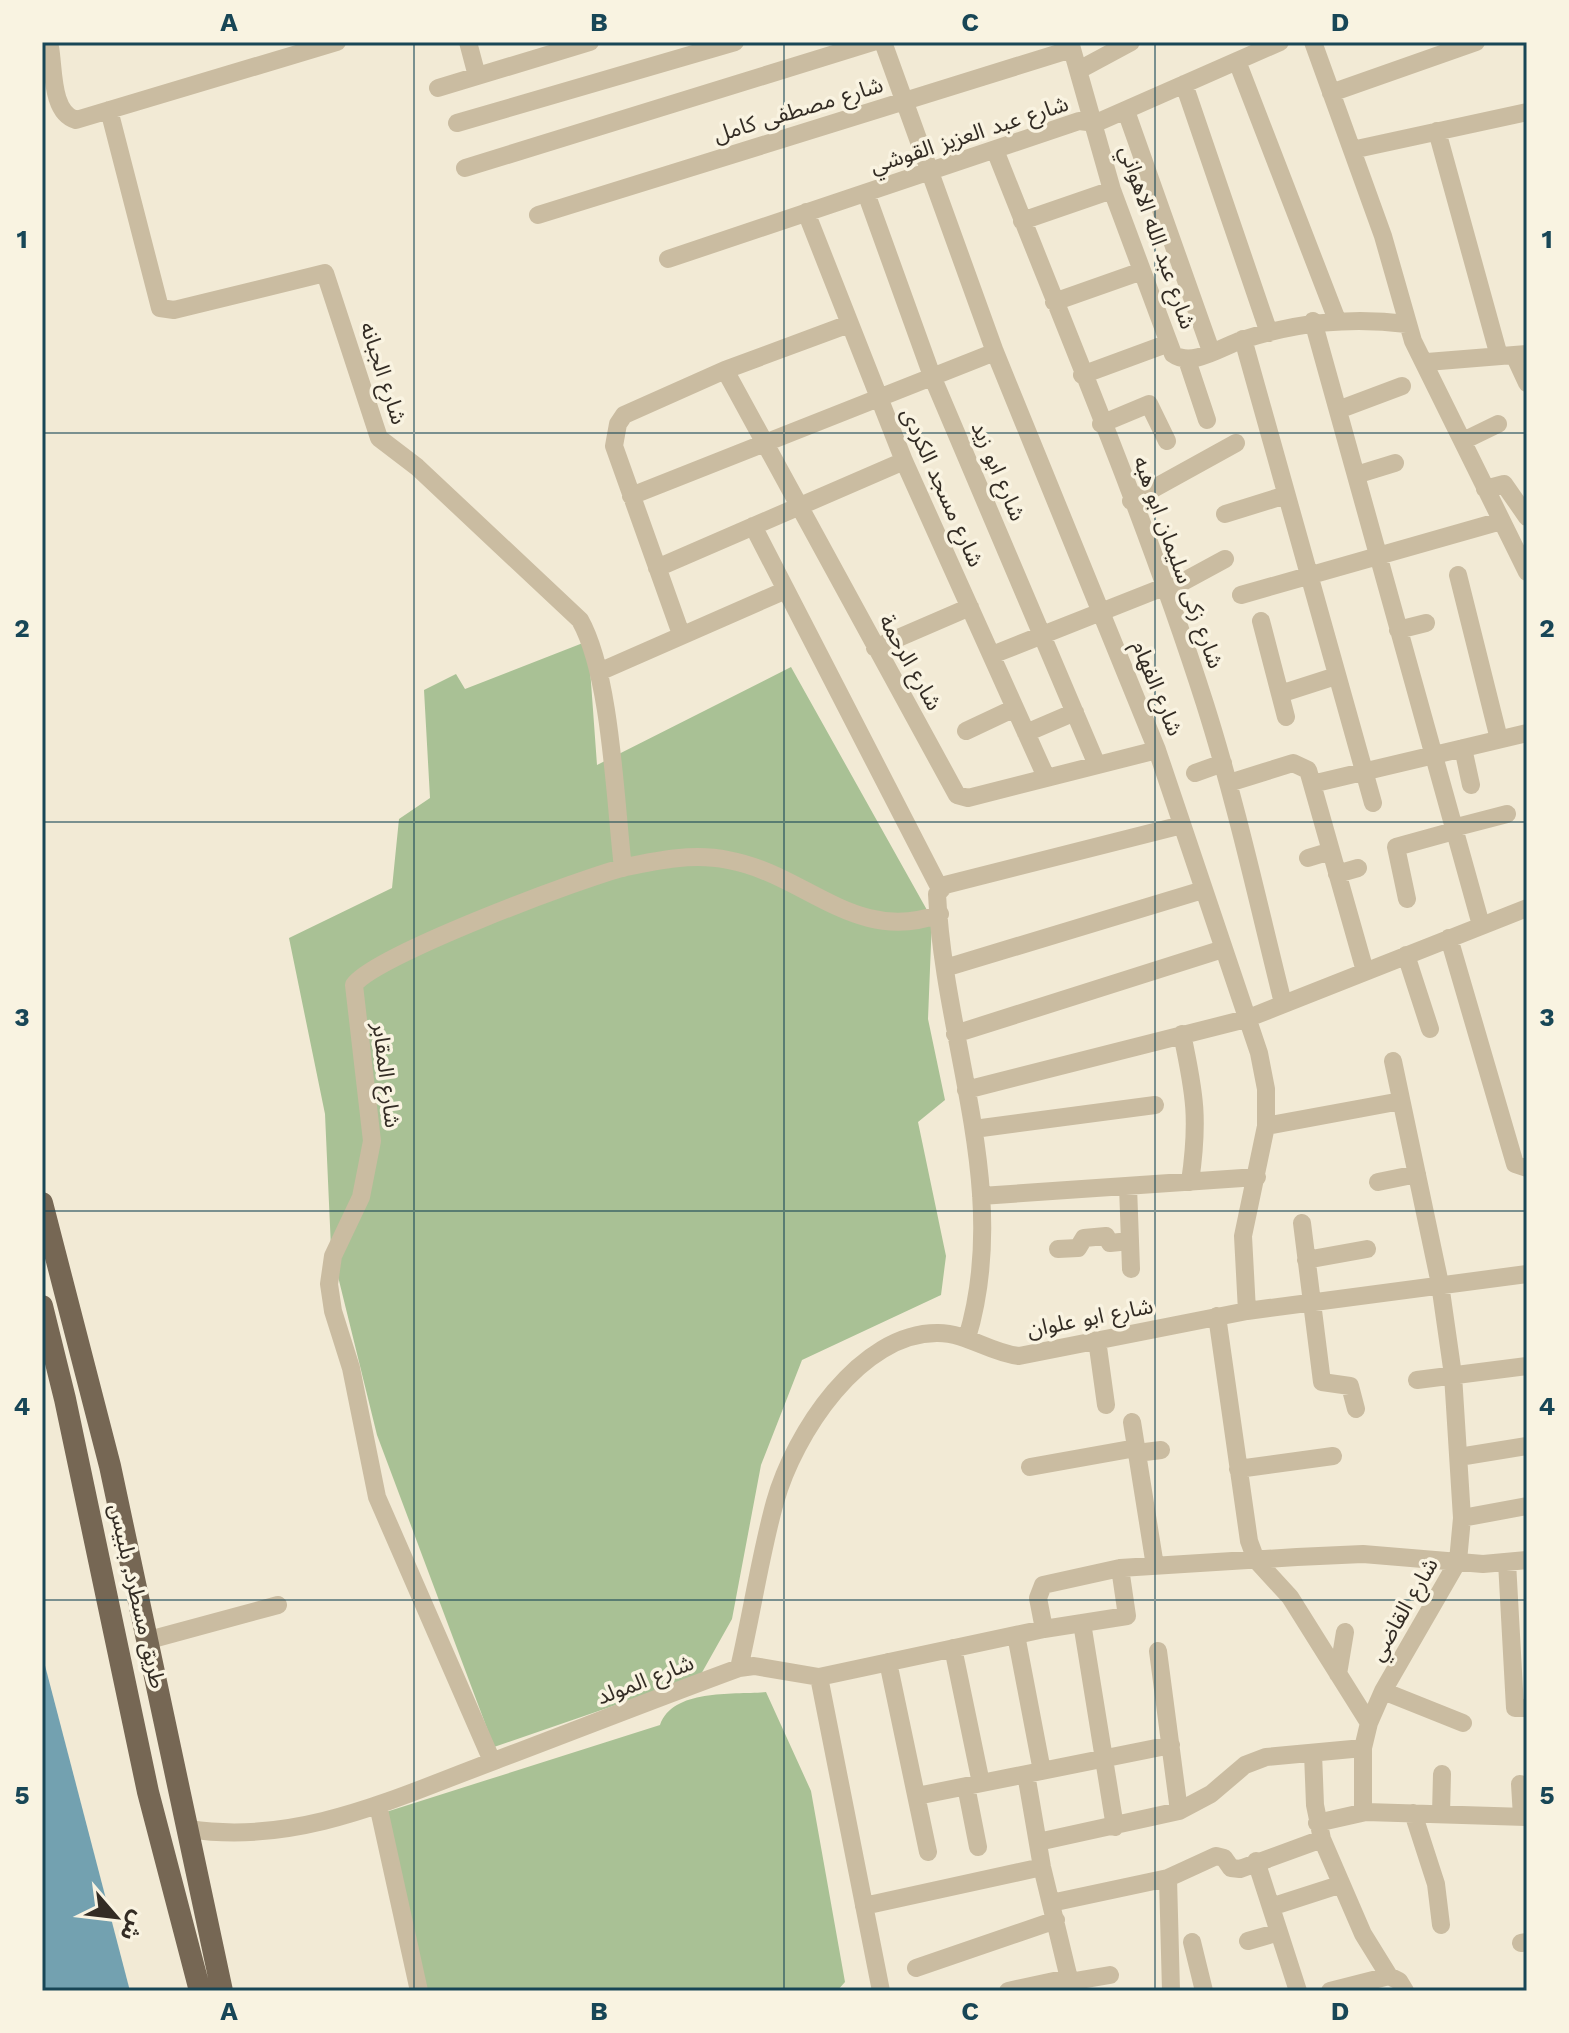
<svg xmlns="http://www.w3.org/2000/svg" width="1569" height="2033" viewBox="0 0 1569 2033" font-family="'Work Sans','Noto Sans Arabic',sans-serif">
	<rect width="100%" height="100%" fill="#f2ead5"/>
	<path fill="#a9c195" d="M588,641L597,765L791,667L932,919L928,1019L945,1100L918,1122L946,1256L941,1295L802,1360L761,1465L732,1619L700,1676L494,1747L377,1435L331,1248L325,1114L289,938L392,888L399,819L430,798L424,690L456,674L465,689Z
		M766,1692L811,1791L845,1982L837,1991H426L386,1812L660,1725C673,1688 734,1695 766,1692Z"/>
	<path fill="#73a1b0" d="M42,1654L130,1991H42Z"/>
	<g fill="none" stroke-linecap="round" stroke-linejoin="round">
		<path stroke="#cabca1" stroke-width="18" d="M468,42L477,76
			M883,42L995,352L1157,750L1259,1053L1266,1089V1126L1243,1236L1247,1311
			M1070,42L1112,190L1173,354C1192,368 1223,346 1242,340C1298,322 1350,317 1407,324
			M1313,42L1383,236L1413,341L1527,572
			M50,47C54,69 51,113 76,120L337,42
			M1237,61L1337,320
			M1079,70L1131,42
			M1184,84L1269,333
			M438,88L590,42
			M1331,93L1476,42
			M109,110L160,308L174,310L325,273L379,438L417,467L580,620C611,675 615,801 623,868
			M1126,111L1211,351
			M457,123L735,42
			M1437,131L1499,356
			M995,150C1067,333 1145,516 1205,704C1236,802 1258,903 1283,1003
			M1352,150L1527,112
			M465,168L873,42
			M866,193L932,376L1097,765
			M806,212L904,461L1046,777
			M538,215L1072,49
			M1022,221L1112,190
			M668,259L1079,121L1096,123L1280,42
			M1054,302L1142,271
			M1313,321L1481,925
			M1243,339L1373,803
			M1514,355L1527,383
			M1187,360L1207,420
			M1427,362L1527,354
			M725,370L957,795L968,798L1157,750
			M1082,375L1169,343
			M1338,410L1402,386
			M1101,424L1149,404L1167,441
			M1463,441L1498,424
			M1356,475L1395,463
			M1485,489L1504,484L1527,517
			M631,496L995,352
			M1131,501L1236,443
			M1225,514L1286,495
			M753,526L940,889
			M657,568L904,461
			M1458,575L1499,739
			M1166,591L1225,559
			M1241,595L1501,521
			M1261,621L1286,717
			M1398,630L1426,623
			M681,634L614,446L618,424L624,415L725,370L849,324
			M875,648L970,607
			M992,655L1164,587
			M599,672L786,590
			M1280,694L1336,676
			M966,731L1015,708
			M1026,733L1075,712
			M1463,748L1471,785
			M1195,773L1223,763
			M1229,783L1293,763L1308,770L1312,784L1527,733
			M1312,784L1365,971
			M1453,828L1507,814
			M1308,858L1331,851
			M1337,874L1358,868
			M1407,899L1396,847L1454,831
			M1449,938L1515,1164L1527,1168
			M1406,955L1430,1029
			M945,968L1203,890
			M955,1034L1223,949
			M1182,1034C1195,1095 1199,1120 1190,1182
			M1393,1061L1440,1284L1453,1375L1462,1518L1458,1561L1383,1691L1369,1723L1363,1748V1808L1366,1812L1527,1817
			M966,1090L1246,1019L1527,908
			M1266,1126L1401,1101
			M974,1129L1155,1105
			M1378,1182L1417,1174
			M1128,1186L1131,1269
			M981,1196L1257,1177
			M1302,1223L1322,1382L1350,1386L1356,1409
			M1058,1249L1078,1248L1084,1238L1106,1236L1110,1243L1130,1241
			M1306,1260L1367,1249
			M1217,1316L1249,1541L1256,1560L1290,1597L1369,1723
			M967,1338C1012,1190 944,1044 937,894L945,885L1182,825
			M1097,1340L1106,1405
			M1417,1380L1527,1366
			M1132,1422L1155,1566
			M1137,1453L1161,1450
			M1459,1457L1527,1446
			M1030,1467L1136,1448
			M1238,1469L1333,1456
			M1462,1518L1527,1506
			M1507,1562L1515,1708H1527
			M1082,1623L1115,1827
			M1044,1629L1038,1598L1043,1585L1120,1568L1297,1557L1363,1554L1483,1564L1527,1560
			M1016,1635L1042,1771
			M149,1640L278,1605
			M953,1648L981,1783
			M1158,1651L1179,1811
			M888,1662L928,1852
			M739,1668C752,1613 760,1556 775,1502C794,1434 860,1332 938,1333C967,1333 990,1353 1019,1356L1247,1311L1527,1274
			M1338,1674L1345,1632
			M819,1677L881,1991
			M1383,1691L1463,1723
			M1313,1753L1315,1805L1322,1839L1363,1934L1389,1976L1399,1981L1405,1991
			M492,1761L377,1497L351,1368L333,1311L329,1284L333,1256L361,1197L372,1141L354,985C373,956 584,877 626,867C659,860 694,853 728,860C806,874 855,945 940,914
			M1026,1774L1042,1867L1072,1991
			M1520,1784L1522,1817
			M966,1786L978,1847
			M917,1796L1171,1745
			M378,1805L419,1991
			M1413,1813L1436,1884L1441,1925
			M1441,1814L1442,1774
			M1317,1823L1366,1812
			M189,1829C297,1846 395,1798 494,1761C576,1730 657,1698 739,1668L754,1666L819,1677L1044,1629L1127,1616L1120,1568
			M1038,1842L1179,1811L1211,1794L1245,1765L1266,1757L1363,1748
			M1256,1861L1298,1991
			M1168,1878L1171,1991
			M1051,1903L1168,1878L1216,1856L1224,1858L1231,1868L1240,1869L1322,1839
			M864,1906L1042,1867
			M1271,1907L1339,1885
			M1248,1941L1279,1932
			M1192,1942L1204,1991
			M1521,1943L1527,1942
			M916,1968L1056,1920
			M1069,1982L1110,1975
			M1008,1991L1068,1978
			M1330,1991L1389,1976"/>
		<path stroke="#766754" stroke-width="22" d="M42,1203L110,1466L222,1991
			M42,1306L65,1399L148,1792L200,1991"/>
	</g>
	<path fill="none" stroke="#184656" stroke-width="2" stroke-opacity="0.55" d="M414,42V1991M784,42V1991M1155,42V1991M42,433H1527M42,822H1527M42,1211H1527M42,1600H1527"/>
	<g text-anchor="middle" stroke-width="7" stroke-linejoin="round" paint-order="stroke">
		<g font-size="22" fill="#332c24" stroke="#f9f3e1">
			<text transform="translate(798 109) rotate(-17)" y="8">شارع مصطفى كامل</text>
			<text transform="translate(969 134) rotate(-18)" y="8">شارع عبد العزيز القوشي</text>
			<text transform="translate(1158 237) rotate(71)" y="8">شارع عبد الله الاهواني</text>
			<text transform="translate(384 373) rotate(72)" y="8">شارع الجبانه</text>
			<text transform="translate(999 471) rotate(67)" y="8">شارع ابو زيد</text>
			<text transform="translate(943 487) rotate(66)" y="8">شارع مسجد الكردى</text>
			<text transform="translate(1179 562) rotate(70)" y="8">شارع زكى سليمان ابو هبه</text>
			<text transform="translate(911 662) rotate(61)" y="8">شارع الرحمة</text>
			<text transform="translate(1158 688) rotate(68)" y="8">شارع الفهام</text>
			<text transform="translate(387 1075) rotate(83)" y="8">شارع المقابر</text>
			<text transform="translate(1090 1317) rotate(-11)" y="8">شارع ابو علوان</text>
			<text transform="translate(138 1596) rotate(77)" y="8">طريق مسطرد, بلبيس</text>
			<text transform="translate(1403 1609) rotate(-60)" y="8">شارع القاضي</text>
			<text transform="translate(645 1679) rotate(-21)" y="8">شارع المولد</text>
		</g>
	</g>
	<rect width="1569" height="2033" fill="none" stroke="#f9f3e1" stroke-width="88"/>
	<g transform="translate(116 1917) rotate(118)" stroke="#f9f3e1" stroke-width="6" paint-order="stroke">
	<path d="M0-6L14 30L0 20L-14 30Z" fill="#332c24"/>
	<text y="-12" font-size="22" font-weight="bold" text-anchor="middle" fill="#332c24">ش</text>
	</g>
	<rect x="44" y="44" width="1481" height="1945" fill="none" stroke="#184656" stroke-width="3"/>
	<g font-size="26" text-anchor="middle" font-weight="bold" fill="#184656">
		<text x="229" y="31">A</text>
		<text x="599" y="31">B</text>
		<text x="970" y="31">C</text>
		<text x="1340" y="31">D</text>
		<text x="22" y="248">1</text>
		<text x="1547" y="248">1</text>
		<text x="22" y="637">2</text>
		<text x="1547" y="637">2</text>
		<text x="22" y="1026">3</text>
		<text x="1547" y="1026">3</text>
		<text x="22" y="1415">4</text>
		<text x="1547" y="1415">4</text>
		<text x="22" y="1804">5</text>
		<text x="1547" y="1804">5</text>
		<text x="229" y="2020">A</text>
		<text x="599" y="2020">B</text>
		<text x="970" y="2020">C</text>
		<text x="1340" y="2020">D</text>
	</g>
</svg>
